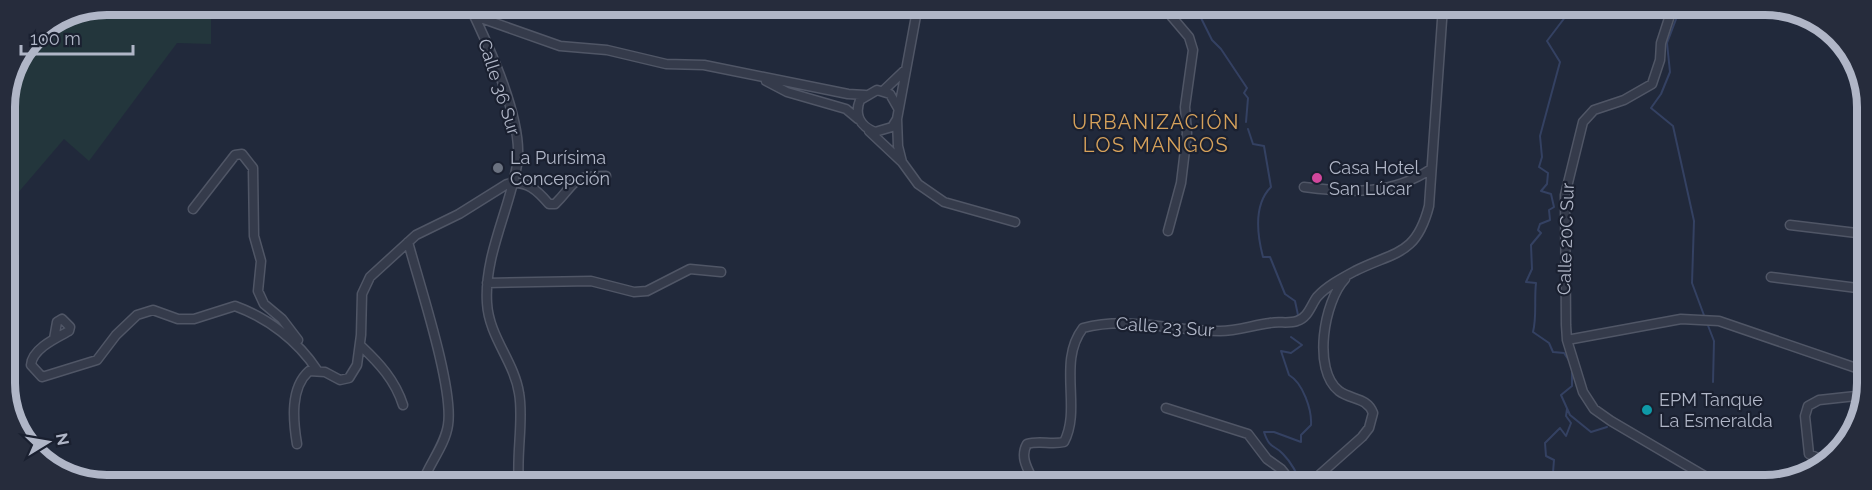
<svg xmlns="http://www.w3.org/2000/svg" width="1872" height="490" viewBox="0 0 1872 490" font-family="Raleway,sans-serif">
	<rect width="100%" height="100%" fill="#21293b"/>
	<path fill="#23363c" d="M107,5H211V44L177,43L89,161L64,139L5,208V101L35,34L68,12Z"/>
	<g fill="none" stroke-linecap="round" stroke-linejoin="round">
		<path stroke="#344162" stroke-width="2" d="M1195,6L1212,40L1221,49L1247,88L1244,93L1248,98L1246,122
			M1570,6L1569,12L1547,41L1560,62L1540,136L1542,157L1539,167L1548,173L1547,184L1541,191L1551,194L1554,207L1549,210L1550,220L1540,224L1538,230L1541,233L1531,245L1532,269L1526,282L1536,283C1534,300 1537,316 1533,332L1549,343L1553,352L1564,353L1570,362
			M1681,6L1667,43L1670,72L1661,94L1651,108L1673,126L1694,221L1692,283L1705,318
			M1248,129L1253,144L1264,146L1271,187C1253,205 1257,234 1263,257H1270L1285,294L1295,301L1298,315L1293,319
			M1707,323L1714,341L1713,382
			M1291,337L1302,345L1291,353L1281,351L1289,375C1303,383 1312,410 1311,425L1301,435V442L1274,432H1264C1270,450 1274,444 1283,454C1290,461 1299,475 1300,485
			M1572,370V386L1561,395L1570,415L1591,432L1607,427
			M1552,485L1554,460L1546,456L1545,443L1560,428L1566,436L1571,423L1566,416L1567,409"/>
		<g stroke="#505666" stroke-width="11">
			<path id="minor" d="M469,5C488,44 525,123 517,165C509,211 484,256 487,303C489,337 514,361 519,393C524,419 516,454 519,484
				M1166,6L1172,17L1189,37L1193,50L1185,107L1187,133L1181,183L1168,231
				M1673,6L1661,43L1660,60L1652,84L1624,100L1594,110L1583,122L1565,195L1566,325L1567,340L1583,392L1594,409L1611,421L1720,485
				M475,16L560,46L607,50L666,64L704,65L848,94L865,95
				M766,81L787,92L846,109L858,119
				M883,91L904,71
				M898,108L890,94L877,90L860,100C854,115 860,126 875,132L892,127L897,119L918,5
				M897,119L898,146L902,162
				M869,131L902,162L918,184L944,202L1015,222
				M1304,187C1350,193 1392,195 1431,169
				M193,209L235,155L242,154L253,168L254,236L261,261L258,291L264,304L282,319L298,340
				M1790,225L1865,234
				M408,242C419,283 454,388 448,425C445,446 428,465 422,484
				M1771,277L1865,289
				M487,283L591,281L634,292L647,291L690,269L721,272
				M54,339L57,322L62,319L70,327L69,331C56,338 32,349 31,365L42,377L97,360L116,335L137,315L153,310L178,319H194L235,306C268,318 298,341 317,370
				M1567,340L1681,319L1719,321L1865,371
				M361,346C379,363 395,380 403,405
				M1166,408L1248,434L1267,459L1281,469L1294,485
				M297,444C293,420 290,388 309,371L325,372L340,380L349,378L357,365L361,335L362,294L370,277L416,235L459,214L507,184C526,179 538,191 549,204H555C577,182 570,176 606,176
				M1832,460L1820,459L1809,454L1805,416L1808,406L1819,400L1865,395
				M1035,484C1029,471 1019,458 1027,444C1039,440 1051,445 1064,442C1082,408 1057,362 1083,328C1129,316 1173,331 1220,331C1236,331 1254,325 1270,323C1278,321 1289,324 1297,321C1308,318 1311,305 1317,297C1327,286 1342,278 1355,271C1395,251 1416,256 1429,206L1443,6
				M1308,485L1362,437L1369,428L1373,413C1367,397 1351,400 1339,391C1312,370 1324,301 1345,279"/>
		</g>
		<use href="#minor" stroke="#353b4b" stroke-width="8"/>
	</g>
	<circle fill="#6b7280" stroke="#1a2030" stroke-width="2" cx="498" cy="168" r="6"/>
	<circle fill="#d1479c" stroke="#1a2030" stroke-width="2" cx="1317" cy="178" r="6"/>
	<circle fill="#0f9aa8" stroke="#1a2030" stroke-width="2" cx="1647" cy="410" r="6"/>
	<g text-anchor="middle" stroke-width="4.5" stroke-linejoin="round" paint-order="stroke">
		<g font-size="18" fill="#b0b6c7" stroke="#1a2030">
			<text transform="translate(499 87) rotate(72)" y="6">Calle 36 Sur</text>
			<text transform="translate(1566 239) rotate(-88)" y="6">Calle 20C Sur</text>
			<text transform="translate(1165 327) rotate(4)" y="6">Calle 23 Sur</text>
		</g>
		<g font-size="18" fill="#b0b6c7" stroke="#1a2030" text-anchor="start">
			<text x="510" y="164">La Purísima<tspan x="510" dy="21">Concepción</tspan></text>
			<text x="1329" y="174">Casa Hotel<tspan x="1329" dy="21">San Lúcar</tspan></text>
			<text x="1659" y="406">EPM Tanque<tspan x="1659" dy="21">La Esmeralda</tspan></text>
		</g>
		<g font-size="20" letter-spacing="1.5" fill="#d7a25b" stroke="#1a2030">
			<text x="1156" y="129">URBANIZACIÓN<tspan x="1156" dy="23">LOS MANGOS</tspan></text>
		</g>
	</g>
	<path d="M0 0H1872V490H0ZM107 15H1765A92 92 0 0 1 1857 107V383A92 92 0 0 1 1765 475H107A92 92 0 0 1 15 383V107A92 92 0 0 1 107 15Z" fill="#262c3c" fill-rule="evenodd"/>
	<path fill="none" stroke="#b0b6c7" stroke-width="8" d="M107 15H1765A92 92 0 0 1 1857 107V383A92 92 0 0 1 1765 475H107A92 92 0 0 1 15 383V107A92 92 0 0 1 107 15Z"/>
	<g transform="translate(48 442) rotate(79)" stroke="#1a2030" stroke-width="4.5" paint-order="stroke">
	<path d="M0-4.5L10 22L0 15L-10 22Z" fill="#b0b6c7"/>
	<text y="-9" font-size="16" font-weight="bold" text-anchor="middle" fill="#b0b6c7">N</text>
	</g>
	<path d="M21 45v9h112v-9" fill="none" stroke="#b0b6c7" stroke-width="3"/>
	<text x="30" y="45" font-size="18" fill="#b0b6c7" stroke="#1a2030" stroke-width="4.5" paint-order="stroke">100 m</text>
</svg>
